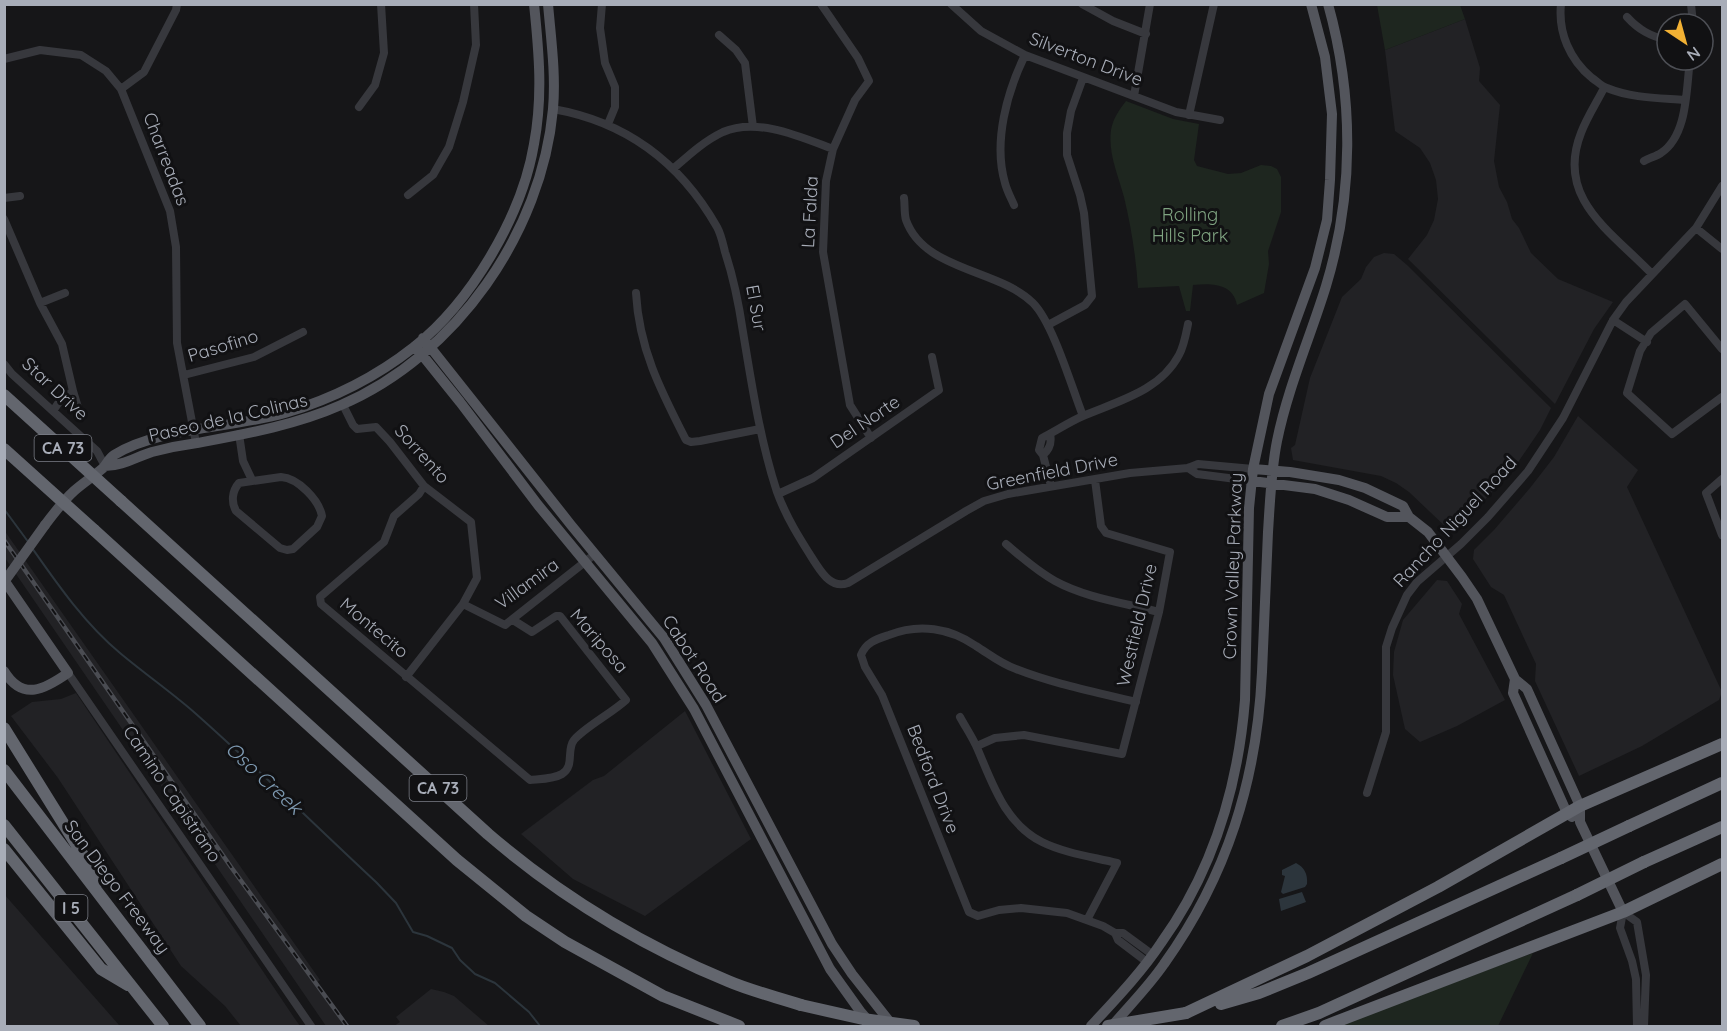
<svg xmlns="http://www.w3.org/2000/svg" width="1727" height="1031" viewBox="0 0 1727 1031" font-family="Quicksand,sans-serif">
	<rect width="100%" height="100%" fill="#161618"/>
	<path fill="#222225" d="M1465,19L1480,68L1479,81L1500,105L1494,161L1499,187L1507,202L1512,219L1519,228L1531,253L1558,279L1613,302L1594,329L1555,404L1408,259L1427,235L1434,220L1438,199L1436,180L1430,163L1420,148L1395,131L1385,50Z
		M1384,253L1394,254L1407,265L1551,408L1540,430L1512,471L1456,530L1448,529L1409,492L1396,483L1381,476L1293,460L1291,448L1295,445L1310,378L1342,297L1361,279L1366,267L1374,257Z
		M1578,416L1638,470L1627,487L1722,692L1719,700L1642,746L1579,776L1535,681L1536,664L1504,595L1491,587L1473,559L1474,550L1494,530L1530,488L1554,457Z
		M4,530L320,980L316,983L350,1026H326L5,558Z
		M1437,580L1447,581L1462,604L1459,614L1505,700L1457,726L1420,742L1405,729L1393,675L1394,652L1403,620Z
		M76,693L295,1019L300,1026H241L225,1006L181,966L58,778L11,716L32,702L61,699Z
		M685,711L751,839L645,916L573,879L521,834L593,780L604,776Z
		M4,894L119,1025L118,1026H5Z
		M431,989L444,992L454,996L489,1026H394L400,1022L396,1017Z"/>
	<path fill="#1e261f" d="M1377,5H1460L1465,19L1385,50Z
		M1126,101L1173,119L1199,124L1194,160L1197,166L1228,174L1241,173L1261,165L1271,166L1277,169L1281,177V212L1268,251L1269,264L1264,293L1237,305C1233,283 1211,283 1193,285L1190,311H1186L1179,286L1138,288C1136,257 1131,226 1124,197C1118,174 1108,154 1111,130C1113,119 1119,110 1126,101Z
		M1533,953L1498,1026H1338Z"/>
	<path fill="#2c353c" d="M1296,863C1304,867 1308,874 1307,884L1305,887L1283,894L1281,892L1285,876L1282,875V870Z
		M1302,892L1306,902L1281,911L1279,899Z"/>
	<g fill="none" stroke-linecap="round" stroke-linejoin="round">
		<path stroke="#2c353c" stroke-width="2" d="M4,509L29,543
			M32,548C58,585 85,624 120,653C145,674 171,692 195,713C257,768 316,826 376,882L396,903L413,932L427,936L452,948L460,960L475,974L495,983L529,1012L540,1026"/>
		<path stroke="#37383d" stroke-width="8" d="M602,4L600,28L605,63L615,87V107L608,124
			M821,4L858,58L869,81L855,100L833,149L826,181L823,252L850,405L871,438
			M951,4L981,31L1025,55L1176,112L1220,120
			M1082,4L1113,21L1146,34
			M1561,4C1558,33 1570,60 1592,78C1597,81 1601,86 1607,88C1631,98 1659,98 1684,100
			M1691,4L1693,24
			M1627,17C1639,30 1650,36 1667,40
			M719,35L736,50L745,63L753,127
			M4,59L40,50L81,55L106,71L121,89L170,211L176,247L177,343L196,443
			M1604,88C1597,102 1587,117 1581,133C1555,199 1612,232 1652,274
			M121,89L144,72L176,10L177,4
			M1134,96L1150,4
			M359,107L375,85L384,53L381,4
			M553,109C627,122 680,162 717,227C721,234 723,244 725,252C734,279 739,305 743,332C752,386 760,440 777,492C786,517 800,539 814,561C822,573 831,589 848,583L966,511L984,501L1008,494L1130,473L1188,468L1198,464L1253,469
			M1189,115L1214,4
			M1644,161C1649,158 1657,156 1661,153C1688,135 1686,89 1690,60
			M673,169C689,155 704,141 723,132C757,117 801,137 833,149
			M408,195L433,175L449,147L463,102L476,45L474,4
			M4,198L20,196
			M904,198C905,205 904,213 906,220C924,271 999,269 1033,303C1053,323 1072,388 1083,416
			M1014,205C1011,198 1007,191 1005,183C993,142 1007,92 1025,55
			M4,219L40,303L62,344L73,391L59,402L53,411
			M1696,228L1722,249
			M636,293C639,349 661,391 686,440L691,442L700,441L760,429
			M40,303L65,293
			M1613,320L1647,342
			M1048,325L1085,305L1092,296L1084,213L1080,195L1067,155V133L1071,111L1083,78
			M1722,349L1685,304L1651,333L1640,351L1627,393L1672,434L1722,397
			M4,364L12,374L97,451L105,466
			M184,375L254,357L303,332
			M73,391L80,414
			M343,405L353,425L357,429L376,427L390,442L424,486L471,522L477,578L463,604L406,677
			M239,434L243,461L252,480
			M1043,455C1050,449 1052,443 1050,434
			M1188,468L1197,474L1252,481
			M281,477C298,478 319,500 322,516L317,527L293,549L287,550L280,548L236,511C231,502 232,491 239,483Z
			M1722,479L1706,493L1722,535
			M424,486L419,494L394,516L384,542L320,597L321,604L530,780C540,779 554,779 562,774C575,766 566,750 574,740C585,727 612,713 626,700L560,616H556L532,632L513,620
			M1051,486L1043,455L1039,450L1042,438C1056,431 1069,422 1083,416C1118,401 1160,391 1179,355C1184,346 1186,334 1188,324
			M778,494L813,478L939,390L932,357
			M1006,544C1021,557 1037,571 1055,581C1086,598 1125,603 1159,612
			M463,604L505,625L595,554
			M68,673L311,1026
			M1136,702C1096,692 1054,684 1016,669C1001,664 989,654 976,646C950,628 919,623 889,635C877,639 866,642 861,655L865,667L882,695L969,912L978,916L999,910L1021,908L1067,913L1103,926L1115,933H1123L1153,955
			M960,717C966,728 973,738 978,750C993,785 1005,823 1042,842C1064,853 1093,857 1117,863L1087,920
			M977,746L995,738L1024,735L1122,754L1159,612L1170,552L1106,533L1101,526L1095,480
			M1367,793L1386,732V647L1392,628L1407,595L1417,582L1461,544L1488,517L1528,471L1563,418L1613,320L1626,302L1696,228L1722,186
			M1115,933L1118,940L1147,962
			M1637,1026L1636,979L1632,961L1620,928L1623,912L1637,922L1646,975L1644,1026"/>
		<path stroke="#53555c" stroke-width="10" d="M423,338L571,525L664,638L706,705L832,944L852,974L893,1026
			M415,346L460,402L538,505L652,643L694,709L830,969L860,1011L873,1026
			M105,466C122,466 136,457 152,452C167,448 182,445 197,443C245,434 296,425 341,405C456,356 542,232 553,109C556,74 551,39 548,4
			M1253,469L1290,472L1339,480L1365,488L1403,506L1409,517L1428,532L1462,577L1477,599L1515,679L1527,689L1580,806V822L1623,912
			M1252,481L1315,489L1349,500L1387,517H1409
			M45,525C54,513 63,501 74,491C83,483 94,476 103,468C107,464 109,458 114,455C160,427 233,428 285,413C332,399 376,377 414,347C471,302 522,216 534,144C543,97 539,52 534,4
			M4,580L68,673C45,689 23,702 4,671
			M1515,679L1513,693L1567,813L1572,817
			M1091,1026C1115,1000 1141,973 1161,943C1212,872 1238,787 1245,700L1249,508L1253,469L1269,394L1315,268L1327,220L1330,180L1332,114L1325,57L1311,4
			M1112,1026C1129,1006 1149,986 1164,964C1227,876 1257,780 1262,672C1264,625 1266,579 1268,532C1270,502 1271,471 1277,441C1288,387 1310,338 1326,286C1354,194 1354,97 1328,4"/>
		<path stroke="#63666e" stroke-width="12" d="M121,501L488,834C559,895 641,945 728,981C751,991 777,997 801,1005
			M94,530L457,860L526,916L565,942L663,996L739,1026
			M4,728L99,881
			M4,770L200,1026
			M4,825L163,1026
			M1629,826L1722,783
			M4,849L101,969L128,985
			M1644,862L1722,827
			M1221,1004L1259,993L1308,973L1561,858
			M1186,1013L1307,956L1438,887L1580,806L1722,744
			M1282,1026L1319,1013L1577,895
			M1325,1026L1623,912L1722,864"/>
		<g stroke="#4a4c52" stroke-width="4.5">
			<path id="rail" d="M4,540L231,867L347,1026"/>
		</g>
		<use href="#rail" stroke="#111113" stroke-width="2" stroke-dasharray="7" stroke-linecap="butt"/>
		<path stroke="#53555c" stroke-width="10" d="M4,582L45,525"/>
		<path stroke="#63666e" stroke-width="12" d="M4,395L121,501
			M4,449L94,530
			M1561,858L1629,826
			M1577,895L1644,862
			M801,1005L863,1019L914,1026
			M1108,1026L1186,1013"/>
	</g>
	<g text-anchor="middle" stroke-width="6" stroke-linejoin="round" paint-order="stroke">
		<g fill="#111113" stroke="#7b7e86" stroke-width="1.5">
			<rect x="34.5" y="435" width="57" height="26" rx="4.5"/>
			<rect x="409.5" y="775" width="57" height="26" rx="4.5"/>
			<rect x="54.5" y="895" width="33" height="26" rx="4.5"/>
		</g>
		<g font-size="16" font-weight="bold" fill="#a8adb8">
			<text x="63" y="454">CA 73</text>
			<text x="438" y="794">CA 73</text>
			<text x="71" y="914">I 5</text>
		</g>
		<g font-size="18" fill="#a8adb8" stroke="#111113">
			<text transform="translate(1086 59) rotate(21)" y="6">Silverton Drive</text>
			<text transform="translate(166 159) rotate(69)" y="6">Charreadas</text>
			<text transform="translate(810 212) rotate(-87)" y="6">La Falda</text>
			<text transform="translate(756 308) rotate(80)" y="6">El Sur</text>
			<text transform="translate(223 346) rotate(-17)" y="6">Pasofino</text>
			<text transform="translate(55 389) rotate(43)" y="6">Star Drive</text>
			<text transform="translate(228 418) rotate(-13)" y="6">Paseo de la Colinas</text>
			<text transform="translate(865 422) rotate(-34)" y="6">Del Norte</text>
			<text transform="translate(422 454) rotate(48)" y="6">Sorrento</text>
			<text transform="translate(1052 472) rotate(-11)" y="6">Greenfield Drive</text>
			<text transform="translate(1455 522) rotate(-47)" y="6">Rancho Niguel Road</text>
			<text transform="translate(1233 566) rotate(-88)" y="6">Crown Valley Parkway</text>
			<text transform="translate(527 584) rotate(-36)" y="6">Villamira</text>
			<text transform="translate(1137 625) rotate(-77)" y="6">Westfield Drive</text>
			<text transform="translate(374 628) rotate(40)" y="6">Montecito</text>
			<text transform="translate(599 641) rotate(49)" y="6">Mariposa</text>
			<text transform="translate(694 659) rotate(57)" y="6">Cabot Road</text>
			<text transform="translate(933 779) rotate(69)" y="6">Bedford Drive</text>
			<text transform="translate(172 794) rotate(56)" y="6">Camino Capistrano</text>
			<text transform="translate(117 887) rotate(53)" y="6">San Diego Freeway</text>
		</g>
		<g font-size="18" fill="#7fa381" stroke="#111113">
			<text x="1190" y="221">Rolling<tspan x="1190" dy="21">Hills Park</tspan></text>
		</g>
		<g font-size="20" font-style="italic" fill="#7f9bb3" stroke="#111113">
			<text transform="translate(264 778) rotate(43)" y="7">Oso Creek</text>
		</g>
	</g>
	<rect width="1727" height="1031" fill="none" stroke="#a8adb8" stroke-width="12"/>
	<g transform="translate(1685 42) rotate(144)"><circle r="28" fill="#111113" stroke="#4d4f55" stroke-width="1.5"/>
	<path d="M0-4.5L10 22L0 15L-10 22Z" fill="#f2b134"/>
	<text y="-9" font-size="16" font-weight="bold" text-anchor="middle" fill="#a8adb8">N</text>
	</g>
</svg>
